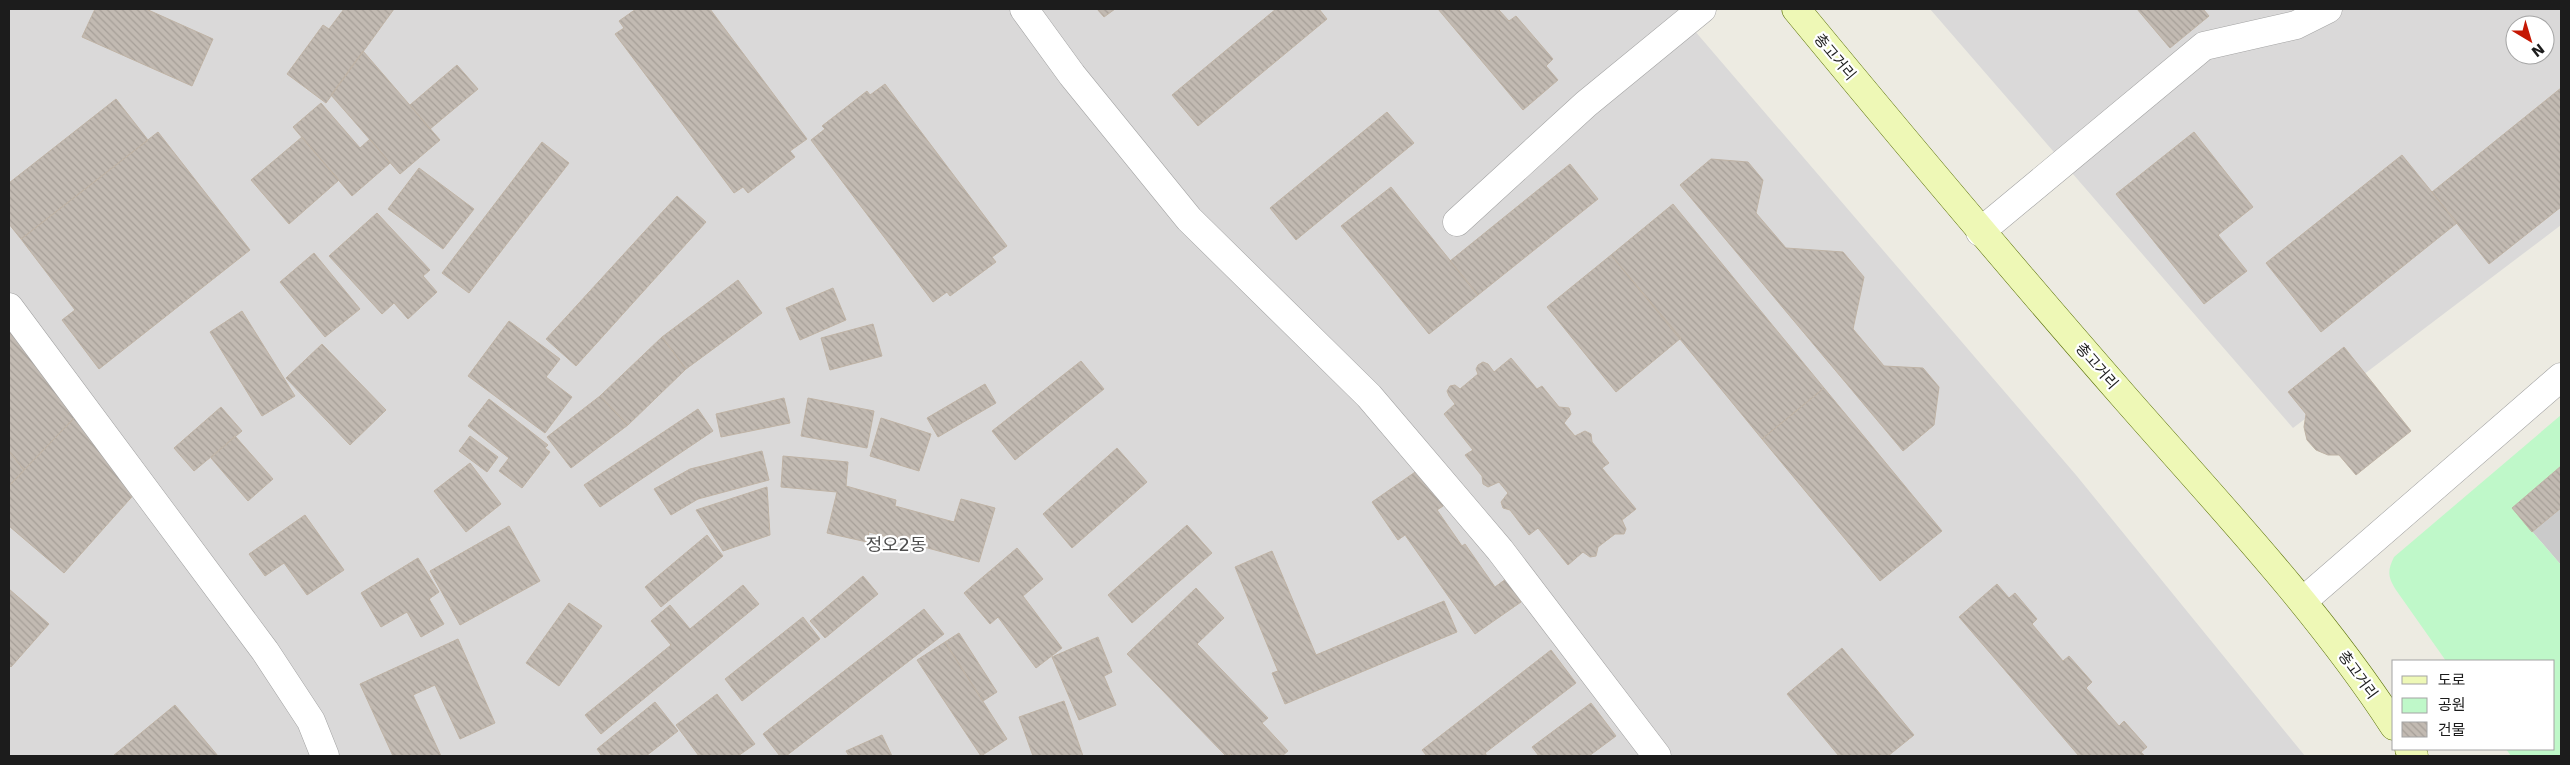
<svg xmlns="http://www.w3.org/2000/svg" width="2570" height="765" viewBox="0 0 2570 765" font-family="'DejaVu Sans','Noto Sans KR',sans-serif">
	<defs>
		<pattern id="building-back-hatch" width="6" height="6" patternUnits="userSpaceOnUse" patternTransform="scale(1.25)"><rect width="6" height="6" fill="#c2bab2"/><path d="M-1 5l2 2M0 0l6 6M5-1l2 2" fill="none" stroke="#a69f98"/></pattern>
	</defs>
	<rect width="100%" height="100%" fill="#edebe2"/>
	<path fill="#dad9d9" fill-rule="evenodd" d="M9,9H1676L2076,475L2305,756H9Z
		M1930,9H2561V225L2293,428ZM2515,25H2545V55H2515Z"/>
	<path fill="#cacaca" d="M2561,466V565L2512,508Z"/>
	<path fill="#bff8c9" d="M2561,415V466L2512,508L2561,565V756H2511L2506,749H2554V661H2446L2396,590C2388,577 2387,571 2394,557Z"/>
	<path fill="url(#building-back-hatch)" stroke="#bfb3a5" d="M95,9H146L213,39L192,86L82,37Z
		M344,9H394L326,103L287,74L323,25L329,29Z
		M636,9H710L807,139L790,151L795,157L748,193L743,187L734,193L615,34L624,28L619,21Z
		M1097,9H1115L1104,17Z
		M1276,9H1319L1327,19L1198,126L1172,95Z
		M1438,9H1498L1509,21L1516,16L1553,59L1546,66L1558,80L1523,110Z
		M2137,9H2203L2209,16L2170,48Z
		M363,51L440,140L400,174L331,95Z
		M457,65L478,89L430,129L410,105Z
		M885,84L1007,246L992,257L996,262L950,296L947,292L933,302L811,140L825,129L822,126L867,91L870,95Z
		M2561,88V207L2489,264L2432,192Z
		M116,99L148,140L21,239L9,224V183Z
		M321,103L360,148L370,139L390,163L352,196L293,127Z
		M1387,112L1414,143L1296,240L1270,208Z
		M158,132L250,250L99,369L62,320L75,310L21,239Z
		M2194,132L2253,207L2218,235L2247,271L2204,304L2116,194Z
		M302,137L339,180L289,224L251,180Z
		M542,142L569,163L469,293L442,273Z
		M2402,155L2457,223L2321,332L2266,263Z
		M1711,159L1748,162L1763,180L1756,213L1786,248L1843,252L1864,277L1853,329L1884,366L1923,368L1939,387L1934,425L1903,451L1680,185Z
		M1570,164L1598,199L1478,295L1450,261Z
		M419,168L474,209L443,249L388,209Z
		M1391,187L1478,295L1429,334L1341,226Z
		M677,196L706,222L576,366L546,339Z
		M1673,204L1824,388L1762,439L1611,255Z
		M377,213L430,270L423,276L437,292L408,319L394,303L382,314L329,256Z
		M314,253L360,309L325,337L280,282Z
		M1611,255L1681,338L1616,392L1547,307Z
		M738,280L762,313L686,369L662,337Z
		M833,288L846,320L800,340L786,308Z
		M242,311L295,396L262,416L210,332Z
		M509,321L560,359L546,377L572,397L545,433L468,376Z
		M9,324L78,414L24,470L9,451Z
		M873,324L882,356L830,370L821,338Z
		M662,337L686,369L628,425L600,396Z
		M322,344L386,410L350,445L286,378Z
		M2344,347L2411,431L2356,475L2339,455H2328L2316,450L2307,440L2304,427L2306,414L2288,392Z
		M1511,358L1537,389L1542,386L1559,407L1569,408L1571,414L1564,423L1575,436L1585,431L1591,434L1592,442L1609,463L1602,468L1636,509L1622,520L1626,529L1624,534H1615L1598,547L1596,556L1590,557L1583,552L1568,565L1538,528L1529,535L1510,510L1503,508L1501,502L1508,493L1499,482L1488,487L1483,484L1482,476L1465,455L1473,450L1444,414L1455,404L1449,396L1447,391L1450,386L1455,385L1460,389L1478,374L1476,369L1478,365L1483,362L1488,364L1494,372Z
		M1081,361L1104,389L1015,460L992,431Z
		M985,384L996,403L938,437L927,418Z
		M1824,388L1942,531L1880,581L1762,439Z
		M600,396L628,425L571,468L547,437Z
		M784,398L790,423L721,437L716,414Z
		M808,398L874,411L867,448L801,436Z
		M489,399L548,445L545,448L550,452L522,488L499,471L509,458L468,426Z
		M221,407L242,431L194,471L174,448Z
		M698,409L713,431L600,507L584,485Z
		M78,414L137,491L64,573L9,526V486Z
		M881,418L931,434L919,471L870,456Z
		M235,436L273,479L248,501L211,458Z
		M470,436L498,457L487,472L459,451Z
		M1117,448L1147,482L1072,548L1043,514Z
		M9,451L24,470L9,486Z
		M762,451L769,480L698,499L671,515L654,489L690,469Z
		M783,456L848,462L846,486L896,500L895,506L954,522L961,499L995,508L979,562L869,532L867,542L827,533L837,492L781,487Z
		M470,463L501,504L466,532L434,491Z
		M2561,466V508L2532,532L2512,508Z
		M1421,468L1446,504L1437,510L1462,546L1465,544L1495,587L1506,579L1521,602L1475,634L1405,535L1398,540L1372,502Z
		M767,487L770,535L723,551L696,510Z
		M305,515L344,570L307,595L284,563L265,576L249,554Z
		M1187,525L1212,553L1132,623L1108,595Z
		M509,526L540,581L460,625L430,571Z
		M707,535L723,556L661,607L645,587Z
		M1017,548L1043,579L1023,596L1062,648L1036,668L998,617L990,624L964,593Z
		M1272,551L1316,655L1444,601L1457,632L1285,704L1272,673L1278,671L1235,567Z
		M418,558L439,592L429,599L444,624L421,637L407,612L381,627L361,593Z
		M863,576L878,594L825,638L810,621Z
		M1997,584L2009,598L2015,593L2037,619L2032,624L2063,661L2069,656L2092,682L2086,688L2119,726L2124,721L2147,747L2141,752L2145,756H2079L1959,617Z
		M743,585L759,604L601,734L585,715L671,645L651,621L670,605L690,629Z
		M1196,588L1224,618L1197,644L1268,718L1262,723L1288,751L1282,756H1233L1231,754L1226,756L1127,654Z
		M9,589L49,624L11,667L9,665Z
		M569,603L602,626L559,686L526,663Z
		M924,609L944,634L786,756H780L763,734Z
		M803,617L820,639L742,701L725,679Z
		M959,633L997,692L983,701L945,642Z
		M1098,637L1112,672L1104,676L1116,705L1079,720L1052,657Z
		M458,639L495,723L460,739L435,685L413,695L441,756H393L360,684Z
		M945,642L1007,739L981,756L917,660Z
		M1842,648L1914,735L1888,756H1839L1787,694Z
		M1551,650L1576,683L1485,753L1487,756H1427L1422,750Z
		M717,694L755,744L738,756H699L676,725Z
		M1064,701L1083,756H1033L1019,717Z
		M655,702L678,731L646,756H602L597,749Z
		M1591,703L1616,736L1589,756H1539L1532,747Z
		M175,705L218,756H113Z
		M882,735L892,756H849L846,751Z"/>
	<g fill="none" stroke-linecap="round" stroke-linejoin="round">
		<g stroke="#a3a3a3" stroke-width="29">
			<path id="street" d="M1024,9L1072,75L1189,219L1369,396L1500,550L1657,756
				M1457,222L1586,104L1702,9
				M1980,232L2204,46L2296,25L2328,9
				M9,307L265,651L311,721L325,756
				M2303,601L2561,377"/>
		</g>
		<g stroke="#597007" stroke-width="29">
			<path id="secondary" d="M1796,9C1904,140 2014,271 2126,399C2219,505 2317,608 2394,726
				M2409,749L2414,756"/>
		</g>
		<use href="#street" stroke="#fff" stroke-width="28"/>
		<use href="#secondary" stroke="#eef8b6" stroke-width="28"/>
	</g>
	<g text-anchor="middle" stroke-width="4.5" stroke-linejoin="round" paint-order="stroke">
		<g font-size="15" fill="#1c1c1c" stroke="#fff">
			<text transform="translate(1835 57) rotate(50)" y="5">총고거리</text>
			<text transform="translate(2097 366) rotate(49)" y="5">총고거리</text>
			<text transform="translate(2358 675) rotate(54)" y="5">총고거리</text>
		</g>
		<g font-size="18" fill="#4f4f4f" stroke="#fff">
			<text x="896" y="551">정오2동</text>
		</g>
	</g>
	<rect width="2570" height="765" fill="none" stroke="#1c1c1c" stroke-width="20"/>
	<rect x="2392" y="660" width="162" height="90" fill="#ffffff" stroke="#a4a4a4"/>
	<rect x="2402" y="676" width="25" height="8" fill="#eef8b6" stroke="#a4a4a4"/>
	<text x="2438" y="685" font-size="15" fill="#1c1c1c">도로</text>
	<rect x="2402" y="698" width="25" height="15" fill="#bff8c9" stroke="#a4a4a4"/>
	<text x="2438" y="710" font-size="15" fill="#1c1c1c">공원</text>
	<rect x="2402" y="722" width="25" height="15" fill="url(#building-back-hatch)" stroke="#a4a4a4"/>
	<text x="2438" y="735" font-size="15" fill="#1c1c1c">건물</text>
	<g transform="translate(2530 40) rotate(142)"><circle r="24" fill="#ffffff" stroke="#a4a4a4"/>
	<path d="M0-4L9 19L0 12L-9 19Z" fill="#c51804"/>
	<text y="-8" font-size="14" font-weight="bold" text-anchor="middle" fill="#1c1c1c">N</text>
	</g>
</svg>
